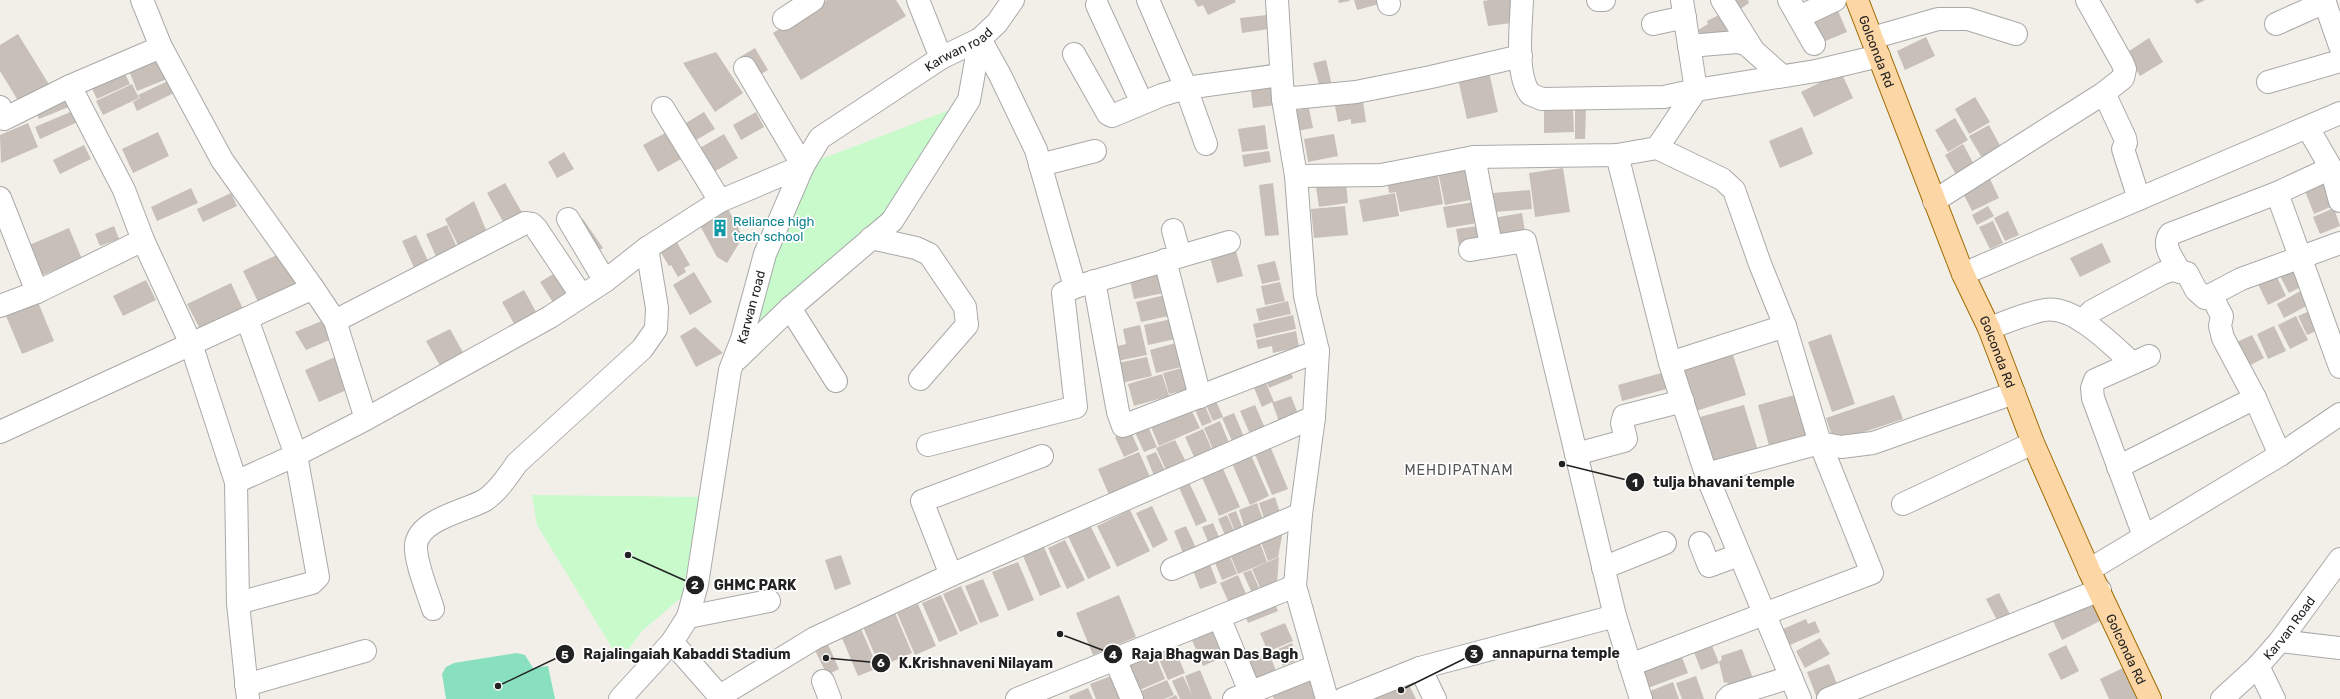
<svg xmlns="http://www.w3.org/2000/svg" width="2340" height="699" viewBox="0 0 2340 699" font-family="Rubik,sans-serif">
	<rect width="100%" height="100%" fill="#f2efe9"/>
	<path fill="#c8facc" d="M960,106L864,248L742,339L803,166Z
		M532,495L710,497L697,584L642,631L620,661L537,525Z"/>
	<path fill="#88e0be" d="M517,653L525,655L533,668L548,666L555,699H446L442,674L446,667L454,663Z"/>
	<path fill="#c7bfb8" d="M827,0H896L906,16L801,80L773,33Z
		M1194,0H1235L1236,2L1208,15L1203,5L1198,7Z
		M1338,0H1349L1350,1L1339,3Z
		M1354,0H1378L1379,4L1357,10Z
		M1490,0H1514L1519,22L1488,26L1483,1Z
		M1723,0H1748L1749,3L1733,14Z
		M2194,0H2205L2197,4Z
		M1836,6L1847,32L1816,45L1806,19Z
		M1727,11L1734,30L1705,41L1698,30L1708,24L1707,21Z
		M1267,15L1269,29L1242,33L1240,18Z
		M18,34L50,86L20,104L0,71V45Z
		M1926,37L1935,56L1905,70L1897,51Z
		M2149,38L2163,62L2140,76L2126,53Z
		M755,48L768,70L753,79L740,57Z
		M716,52L743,93L715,112L683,63Z
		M157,56L167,79L137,91L128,68Z
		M1326,60L1333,90L1321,92L1313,63Z
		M121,66L130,84L97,99L88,80Z
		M1489,72L1498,112L1467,119L1458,79Z
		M1841,72L1853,98L1814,117L1801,92Z
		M1273,80L1276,105L1253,108L1250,83Z
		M168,81L174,93L137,111L133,102L140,98L138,95Z
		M132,84L139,98L103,115L96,101Z
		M71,90L76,104L39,119L33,106Z
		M1975,97L1990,122L1969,134L1955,109Z
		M1363,101L1366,122L1351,124V119L1338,122L1335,106Z
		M1309,108L1313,128L1297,131L1293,111Z
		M1575,108H1586L1585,139H1575Z
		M1544,109H1573L1574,132L1544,133Z
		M75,110L80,121L40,139L35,127Z
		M704,112L715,129L691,143L681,126Z
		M756,112L764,127L741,140L733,125Z
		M1955,118L1968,140L1948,152L1935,130Z
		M28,123L38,147L1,163L0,135Z
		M1265,125L1268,149L1242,152L1238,129Z
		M1989,125L2004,153L1985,163L1969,136Z
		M1802,127L1813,154L1780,168L1769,141Z
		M158,132L169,156L133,173L122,149Z
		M667,132L681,159L658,172L643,145Z
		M724,134L738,158L712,173L698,149Z
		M1334,134L1338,156L1308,162L1304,139Z
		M1963,144L1977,170L1959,180L1945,155Z
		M84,145L91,159L60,174L53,160Z
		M1269,151L1271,162L1244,167L1242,155Z
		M564,152L574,169L557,178L548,162Z
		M1474,166L1480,198L1445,205L1438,172Z
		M1563,168L1570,212L1535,217L1529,173Z
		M1437,171L1443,204L1400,212L1396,192L1389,193L1387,179Z
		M1989,177L1999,198L1972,211L1962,191Z
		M2322,179L2333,206L2314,214L2303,186Z
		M505,183L524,216L506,227L487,193Z
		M1273,183L1279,235L1265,236L1259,185Z
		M1346,183L1348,203L1319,207L1316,187Z
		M191,188L198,203L157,221L151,207Z
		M1530,190L1532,209L1494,212L1493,193Z
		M231,193L237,206L203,222L197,209Z
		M1395,193L1399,216L1363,222L1359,200Z
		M474,201L489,237L461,251L445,219Z
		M1481,201L1484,222L1447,228L1443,207Z
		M726,205L743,237L727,263L717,257L697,220Z
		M1345,206L1348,235L1314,238L1311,209Z
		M1988,206L1994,216L1977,225L1972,215Z
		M2334,208L2340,226L2320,234L2313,217Z
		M2008,211L2019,235L2005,241L1994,218Z
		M1522,213L1526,237L1498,242L1493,218Z
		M583,219L603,248L592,254L575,224Z
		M1993,221L2003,243L1990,249L1979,227Z
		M447,225L459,252L438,261L426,234Z
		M1485,225L1488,241L1459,246L1456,229Z
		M114,226L119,239L100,246L95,234Z
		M69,228L82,259L40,276L27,246Z
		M416,235L430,265L416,272L402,241Z
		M675,239L690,265L684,268L686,272L678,277L671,265L669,266L658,248Z
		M2102,243L2111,262L2080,277L2070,258Z
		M1236,251L1243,276L1217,283L1210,257Z
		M281,253L297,287L259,304L243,271Z
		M1275,261L1280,280L1262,284L1257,265Z
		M2295,267L2305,285L2289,293L2280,276Z
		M557,272L570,294L554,304L540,282Z
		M694,272L712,302L690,315L673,285Z
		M1164,273L1169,292L1134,299L1130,280Z
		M2276,275L2286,296L2268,305L2258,284Z
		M146,280L156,300L123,316L113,296Z
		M1280,282L1285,301L1265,305L1261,286Z
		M231,283L244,311L201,331L187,304Z
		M2304,289L2312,303L2284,318L2277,304Z
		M524,290L540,319L518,331L502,302Z
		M1169,294L1173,315L1141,322L1136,302Z
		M1288,301L1291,314L1259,321L1256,309Z
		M38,302L54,341L22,354L6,316Z
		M2314,309L2323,328L2307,335L2298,316Z
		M1293,315L1296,329L1256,338L1253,324Z
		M2296,316L2308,340L2290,349L2278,325Z
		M1176,318L1180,338L1148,345L1144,325Z
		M324,320L334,338L306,350L295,332Z
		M1140,325L1147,355L1117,361L1113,347L1126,344L1123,329Z
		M2274,326L2286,351L2268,359L2257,334Z
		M695,327L723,353L696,367L680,336Z
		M450,329L465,356L442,369L426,341Z
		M1296,331L1299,347L1273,353L1272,346L1258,349L1256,340Z
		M1831,334L1855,404L1832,412L1808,342Z
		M2252,335L2264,358L2247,367L2235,343Z
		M1183,341L1190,365L1156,373L1150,350Z
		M1732,352L1746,395L1693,412L1679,369Z
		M335,357L349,389L319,402L305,370Z
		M1147,357L1152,376L1117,384L1113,364Z
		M1288,365L1293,378L1269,388L1264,374Z
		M1189,366L1194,388L1169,394L1163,373Z
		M1669,371L1674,387L1622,401L1618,385Z
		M1162,374L1169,396L1134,406L1128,384Z
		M1264,378L1274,402L1291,396L1300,419L1281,427L1272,402L1262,407L1252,383Z
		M1802,393L1815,441L1771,453L1758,405Z
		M1213,394L1223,417L1213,421L1203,398Z
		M1894,395L1903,419L1834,442L1826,418Z
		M1202,399L1212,422L1202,426L1192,403Z
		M1189,405L1200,428L1159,446L1149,422Z
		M1255,405L1265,428L1250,434L1240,411Z
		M1744,405L1759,454L1715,467L1700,417Z
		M1234,413L1244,437L1232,441L1222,418Z
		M1220,421L1230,445L1214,452L1204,428Z
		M1147,424L1157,447L1144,452L1134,430Z
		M1203,429L1213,452L1195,459L1185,437Z
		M1130,430L1139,450L1124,457L1115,437Z
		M1175,440L1186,462L1166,470L1156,448Z
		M1270,446L1288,489L1272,495L1254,452Z
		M1139,452L1150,477L1109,495L1098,469Z
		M1156,452L1166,473L1155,478L1146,456Z
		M1250,453L1269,496L1250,505L1231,461Z
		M1221,464L1240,507L1219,516L1200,473Z
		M1187,478L1207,521L1196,526L1177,483Z
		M1275,497L1282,519L1266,524L1259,503Z
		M1257,503L1265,525L1246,532L1239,510Z
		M1152,506L1168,540L1153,548L1136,513Z
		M1130,510L1150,551L1117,567L1097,526Z
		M1236,511L1245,534L1237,537L1228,514Z
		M1227,515L1237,538L1228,542L1218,519Z
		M1213,523L1222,544L1211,549L1202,527Z
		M1090,525L1111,568L1088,579L1068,536Z
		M1186,526L1196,548L1183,553L1174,531Z
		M1283,531L1278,557L1268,561L1260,539Z
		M1065,540L1085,580L1067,589L1048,548Z
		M1259,540L1267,562L1238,574L1229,552Z
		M1044,547L1061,587L1040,596L1023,556Z
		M1228,552L1237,574L1222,580L1213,558Z
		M841,555L851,584L835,590L825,560Z
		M1279,557L1277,583L1261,590L1252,569Z
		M1208,559L1217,583L1200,589L1191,565Z
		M1018,562L1034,600L1008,611L992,572Z
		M1251,570L1260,590L1252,593L1243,573Z
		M1238,575L1247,596L1229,603L1220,583Z
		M983,579L999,616L980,623L965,586Z
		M961,586L978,624L960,632L943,594Z
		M1999,593L2013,620L2000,626L1986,599Z
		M941,595L958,634L939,642L922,603Z
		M1119,595L1136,637L1093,655L1076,613Z
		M1273,599L1278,611L1248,623L1243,611Z
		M2094,600L2104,619L2062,640L2053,621Z
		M918,604L936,646L915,655L897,613Z
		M895,613L912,653L880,667L863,627Z
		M1806,619L1808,624L1815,621L1820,632L1790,645L1783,629Z
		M1285,623L1293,641L1268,652L1260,633Z
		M1211,625L1224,657L1203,666L1189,633Z
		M861,629L878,668L858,676L842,638Z
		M1709,638L1719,663L1701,670L1691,645Z
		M1820,638L1830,654L1805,668L1796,651Z
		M826,640L839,669L827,675L813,646Z
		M1292,643L1298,660L1283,666L1276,650Z
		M1173,645L1185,673L1168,680L1156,652Z
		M2066,645L2079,671L2061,680L2048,654Z
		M1742,649L1754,681L1730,690L1727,682L1724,683L1719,662L1722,659L1721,656Z
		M1154,652L1165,679L1135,692L1123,664Z
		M1680,652L1688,673L1648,688L1640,667Z
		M1269,653L1276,671L1253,680L1246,662Z
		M1829,664L1839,689L1817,698L1807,672Z
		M2123,668L2137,699H2109L2100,679Z
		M1200,670L1212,699H1180L1172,681L1183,676L1192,695L1185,676Z
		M1116,674L1127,699H1096L1090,684Z
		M1308,674L1319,699H1274L1270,690Z
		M1696,676L1704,699H1682L1676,683Z
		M1167,680L1174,695L1164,699H1139L1136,693Z
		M1407,681L1416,699H1372Z
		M1673,682L1679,699H1647L1645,693Z
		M1088,688L1093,699H1070L1069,696Z
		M1176,695L1178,699H1167Z"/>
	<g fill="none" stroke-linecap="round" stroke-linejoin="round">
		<g stroke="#a9a9a9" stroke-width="24">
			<g id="minor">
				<path d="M142,0L161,47L222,160L313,288"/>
				<path d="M918,0L941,58"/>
				<path d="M1148,0L1186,88L1206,144"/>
				<path d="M1277,0L1283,99L1296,176L1305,296L1318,351L1314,417L1301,514L1295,586L1327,699"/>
				<path d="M1388,0L1389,4"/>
				<path d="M1522,0C1521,25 1515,74 1530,94L1542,99L1664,97L1696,90L1816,71L1879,56"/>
				<path d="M1598,0H1604"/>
				<path d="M1722,0L1752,48"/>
				<path d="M1789,0L1814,44"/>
				<path d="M2324,0L2340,46"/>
				<path d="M1097,5L1142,103"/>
				<path d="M1799,17L1835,0"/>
				<path d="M784,19L813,0"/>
				<path d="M1653,24L1685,17"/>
				<path d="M2276,24L2325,2"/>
				<path d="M1872,38L1938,19H1968L2016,34"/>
				<path d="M980,39L1000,75L1036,150L1075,287L1229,242"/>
				<path d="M1689,46L1737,42L1746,44L1782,76"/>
				<path d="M1074,54L1108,114L1112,116L1162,95L1186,88L1281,75"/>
				<path d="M745,68L803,166"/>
				<path d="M2268,82L2340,61"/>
				<path d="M70,86L161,47"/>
				<path d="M2104,93L2125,138L2126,143L2123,149L2139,199"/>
				<path d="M1283,99L1356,92L1431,77L1521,56"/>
				<path d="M0,107L4,119L70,86L124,190L143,240L191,344L0,432"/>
				<path d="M663,108L720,201"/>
				<path d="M2308,128L2331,168L2340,201"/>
				<path d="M1657,148L1696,90L1682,0"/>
				<path d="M1617,155L1670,363L1706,474L1800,699"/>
				<path d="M1474,157L1491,245"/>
				<path d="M1040,165L1095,151"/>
				<path d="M1296,176L1381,175L1474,157L1617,155L1657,148L1722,179L1734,190L1760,264L1785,326L1820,443L1841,447L1873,443L2014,393"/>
				<path d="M2277,193L2340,367"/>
				<path d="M0,198L37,292"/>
				<path d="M1934,201L2104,93L2123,78L2125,69L2123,64L2087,0"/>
				<path d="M568,219L605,281"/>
				<path d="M1173,230L1180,256"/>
				<path d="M871,238L916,248L929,254L965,307L967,325L920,379"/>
				<path d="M1470,250L1525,241L1615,616L1641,699"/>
				<path d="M1165,260L1200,397"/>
				<path d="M2180,272C2174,260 2161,246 2170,234L2277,193L2331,168"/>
				<path d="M1963,274L2340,113"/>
				<path d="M1094,281L1118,412L1123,426L1318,351"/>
				<path d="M313,288L335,321L366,419L296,455L236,482L191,344Z"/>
				<path d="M2211,295L2222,316L2220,326L2223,338L2255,398L2280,455"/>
				<path d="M0,306L37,292L143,240"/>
				<path d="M790,308L836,381"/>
				<path d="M335,321L525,223L532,224L536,228L581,295"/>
				<path d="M2082,321L2092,311L2163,273L2172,270L2187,273L2196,290L2205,298L2241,279L2340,243"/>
				<path d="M1989,328C2007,322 2026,313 2045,310C2074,305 2112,345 2132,363"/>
				<path d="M737,359L790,308L892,221L969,100L980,39"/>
				<path d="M1670,363L1785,326"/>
				<path d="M366,419L550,317L605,281L647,248L720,201L803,166"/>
				<path d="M928,445L1076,407L1063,293L1075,287"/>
				<path d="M1576,454L1624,441L1626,439L1622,423L1624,416L1683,401"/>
				<path d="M2118,467L2255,398"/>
				<path d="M236,482L238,603L248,699"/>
				<path d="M1903,504L2033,443"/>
				<path d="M2144,536L2093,398L2092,388L2095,380L2149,356"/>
				<path d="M1700,543L1709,566L1739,555"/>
				<path d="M1603,568L1665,543"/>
				<path d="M1172,569L1301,514"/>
				<path d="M2089,570L2280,455L2340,414"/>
				<path d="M951,575L922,501L1042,456"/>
				<path d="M238,603L312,583L318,577L296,455L247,319"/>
				<path d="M433,609C428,592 415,563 416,545C419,519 466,511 485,500C498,491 508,476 517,463L642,349L656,329L657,308L647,248"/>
				<path d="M688,617L769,601"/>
				<path d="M1219,617L1250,692"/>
				<path d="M2280,641L2340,648"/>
				<path d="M672,642L722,699"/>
				<path d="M1115,659L1132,699"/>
				<path d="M1630,665L1872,573L1820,443L1706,474"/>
				<path d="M1420,668L1435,699"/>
				<path d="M823,681L830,699"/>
				<path d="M246,685L365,651"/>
				<path d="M720,696L815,638L951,575L1314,417"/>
				<path id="s1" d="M620,699L672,642L688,617L697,584L730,370L742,339L765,254L803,166L820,138L941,58L980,39L997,23L1013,0"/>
				<path d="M1017,699L1295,586"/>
				<path d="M1234,699L1317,666"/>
				<path d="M1343,699L1420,668L1615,616"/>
				<path d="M1727,699L1730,696L1791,677"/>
				<path d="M1828,699L2100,590"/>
				<path d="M2222,699L2258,666"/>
				<path id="s2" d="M2274,699L2258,666L2280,641L2340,559"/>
			</g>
		</g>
		<g stroke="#a06b00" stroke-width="24">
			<g id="major">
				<path id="s3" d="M1857,0L1963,274L1989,328L2033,443L2089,570L2150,699"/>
			</g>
		</g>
		<use href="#minor" stroke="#fff" stroke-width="22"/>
		<use href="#major" stroke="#fcd6a4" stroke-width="22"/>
	</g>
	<defs>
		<g id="building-bare" transform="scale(1.38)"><path d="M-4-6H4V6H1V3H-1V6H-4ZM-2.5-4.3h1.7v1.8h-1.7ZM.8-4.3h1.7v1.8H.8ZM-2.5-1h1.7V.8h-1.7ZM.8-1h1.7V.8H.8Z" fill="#0f9aa8" stroke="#fff" stroke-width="2.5" paint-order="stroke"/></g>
	</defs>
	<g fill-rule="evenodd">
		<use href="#building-bare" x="720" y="228"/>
	</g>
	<g text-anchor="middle" stroke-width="3.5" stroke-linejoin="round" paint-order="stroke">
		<g font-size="13" fill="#222" stroke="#fff">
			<text dy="5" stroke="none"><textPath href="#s1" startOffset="772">Karwan road</textPath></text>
			<text dy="5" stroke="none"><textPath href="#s3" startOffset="55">Golconda Rd</textPath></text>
			<text dy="5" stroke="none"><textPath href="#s1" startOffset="424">Karwan road</textPath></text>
			<text dy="5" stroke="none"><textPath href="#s3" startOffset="379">Golconda Rd</textPath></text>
			<text dy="5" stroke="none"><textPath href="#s2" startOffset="86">Karvan Road</textPath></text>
			<text dy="5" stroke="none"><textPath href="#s3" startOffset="703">Golconda Rd</textPath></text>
		</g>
		<g font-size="13" fill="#0d838f" stroke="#fff" text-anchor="start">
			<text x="733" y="226">Reliance high<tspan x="733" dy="15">tech school</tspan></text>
		</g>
		<g font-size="14" letter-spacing="1" fill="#555" stroke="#fff">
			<text x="1459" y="475">MEHDIPATNAM</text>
		</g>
	</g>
	<path fill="none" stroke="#222" stroke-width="1.5" d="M1562 464L1635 482M628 555L695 585M1401 690L1474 654M1060 634L1113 654M498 686L565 654M826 658L881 663"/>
	<g fill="#222" stroke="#fff" stroke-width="1.5">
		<circle cx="1562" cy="464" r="4"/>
		<circle cx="628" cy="555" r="4"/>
		<circle cx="1401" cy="690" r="4"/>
		<circle cx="1060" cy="634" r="4"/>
		<circle cx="498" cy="686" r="4"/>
		<circle cx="826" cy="658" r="4"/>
		<circle cx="1635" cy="482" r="10"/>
		<circle cx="695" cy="585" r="10"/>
		<circle cx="1474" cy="654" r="10"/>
		<circle cx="1113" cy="654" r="10"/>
		<circle cx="565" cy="654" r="10"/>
		<circle cx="881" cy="663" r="10"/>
	</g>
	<g font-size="12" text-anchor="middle" font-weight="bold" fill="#fff">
		<text x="1635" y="487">1</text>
		<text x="695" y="589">2</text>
		<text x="1474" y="658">3</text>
		<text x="1113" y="659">4</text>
		<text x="565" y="659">5</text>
		<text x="881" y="667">6</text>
	</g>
	<g font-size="14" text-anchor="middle" font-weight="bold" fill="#222" stroke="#fff" stroke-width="3.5" stroke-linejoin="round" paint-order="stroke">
		<text x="1724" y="487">tulja bhavani temple</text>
		<text x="755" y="590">GHMC PARK</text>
		<text x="1556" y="658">annapurna temple</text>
		<text x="1215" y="659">Raja Bhagwan Das Bagh</text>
		<text x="687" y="659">Rajalingaiah Kabaddi Stadium</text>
		<text x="976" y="668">K.Krishnaveni Nilayam</text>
	</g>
</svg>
